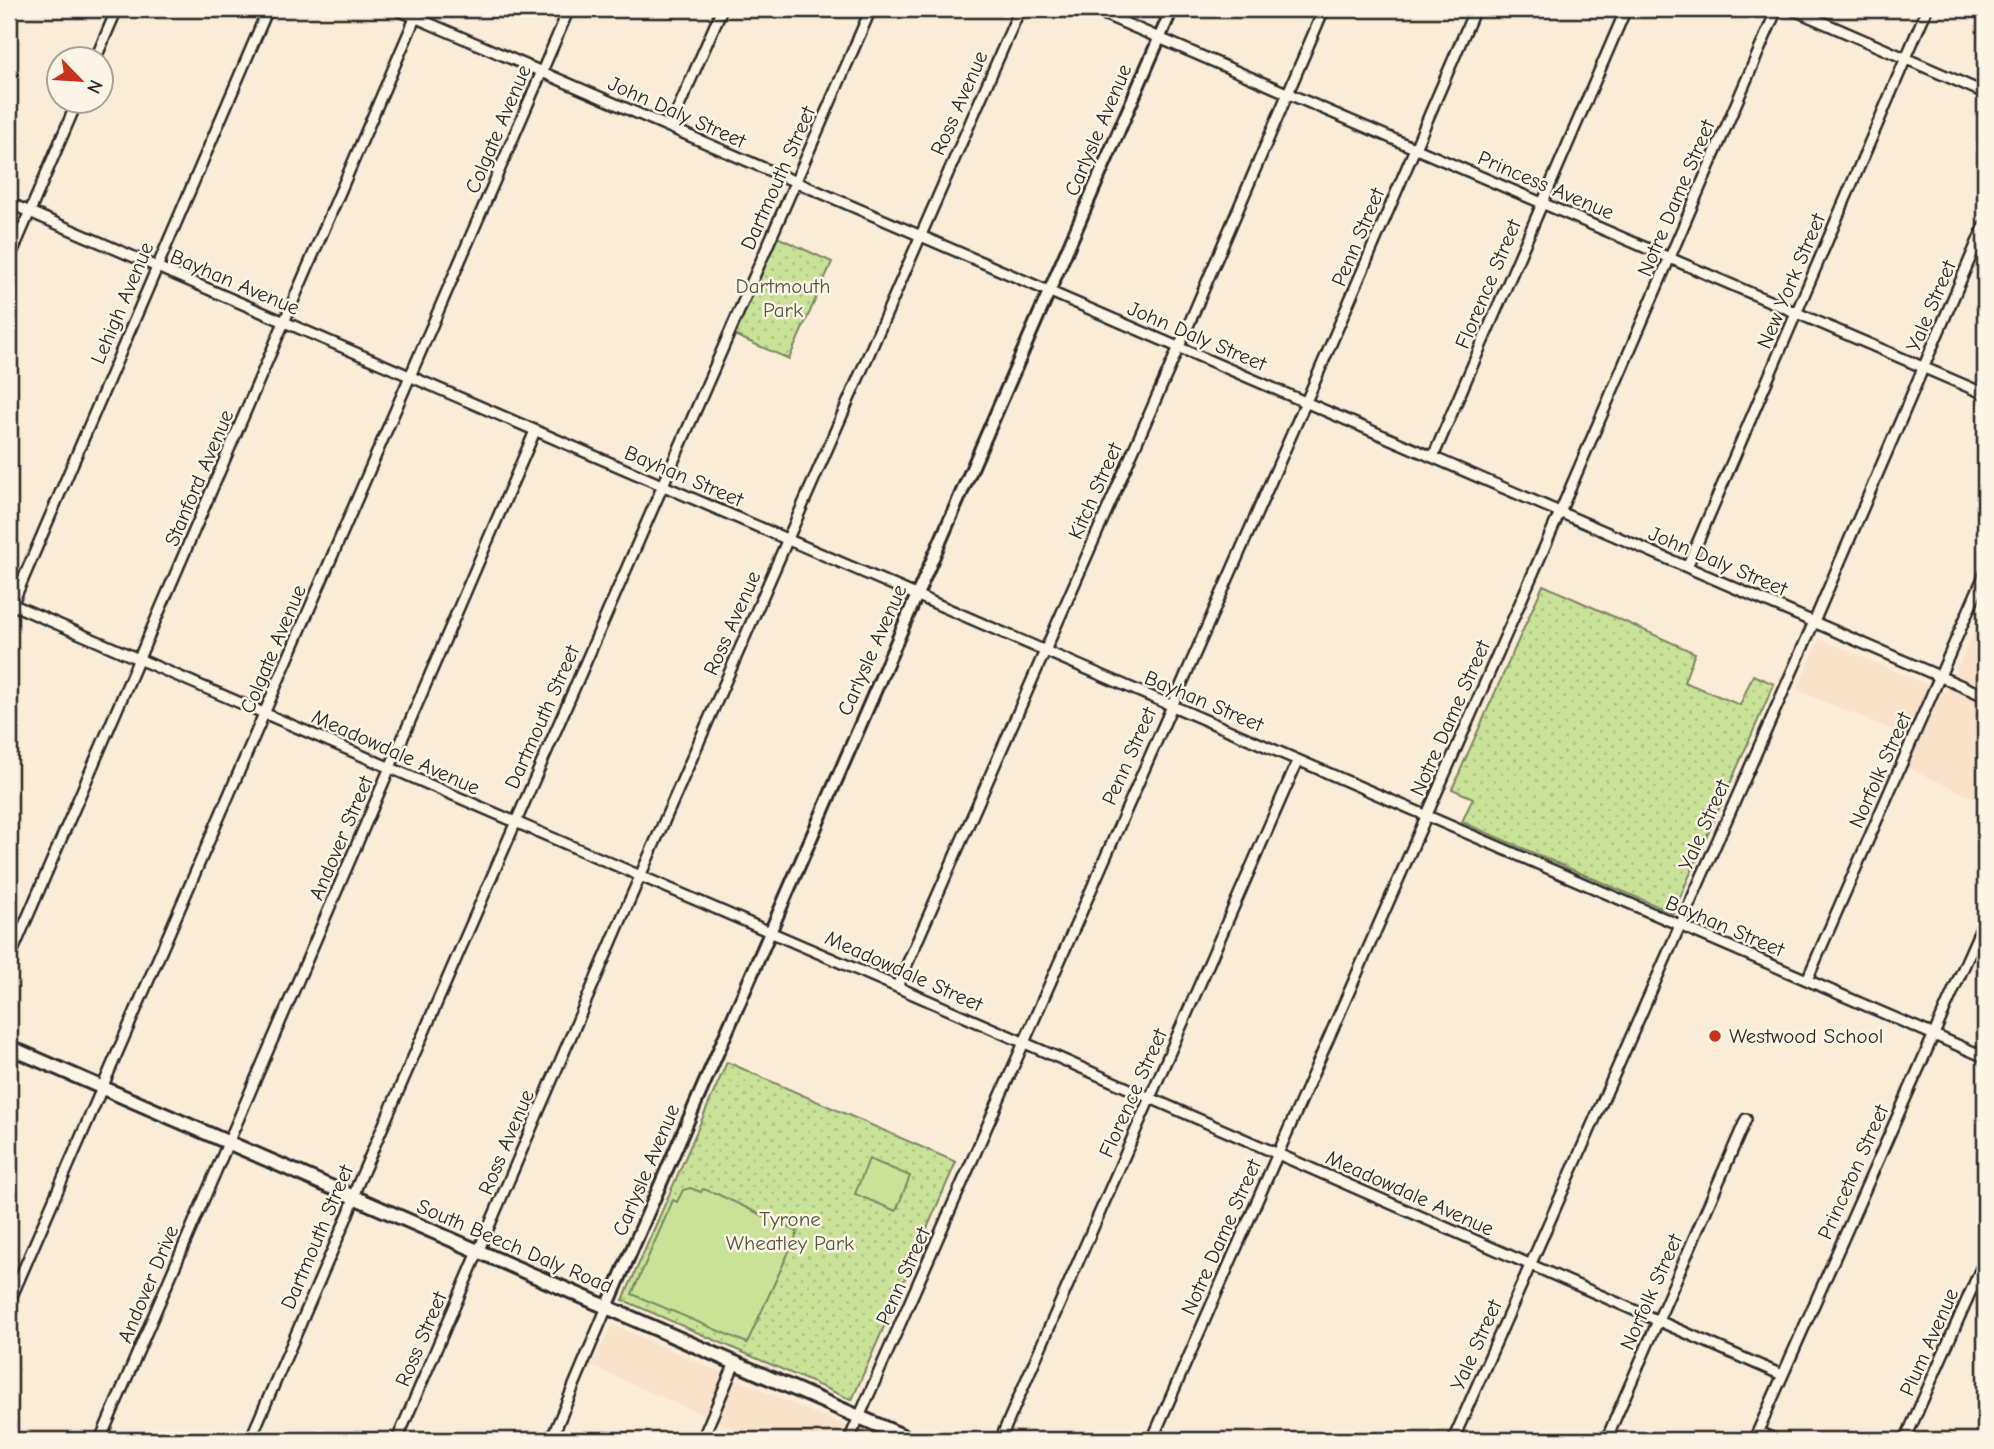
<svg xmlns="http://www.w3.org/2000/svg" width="1994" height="1449" viewBox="0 0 1994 1449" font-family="'Comic Neue',sans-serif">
	<defs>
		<pattern id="grass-dots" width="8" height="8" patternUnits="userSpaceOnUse" patternTransform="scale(1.75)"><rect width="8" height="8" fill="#c9e298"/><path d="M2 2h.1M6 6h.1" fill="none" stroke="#adc283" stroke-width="1.8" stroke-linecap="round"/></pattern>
	</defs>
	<rect width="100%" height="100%" fill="#fbecd8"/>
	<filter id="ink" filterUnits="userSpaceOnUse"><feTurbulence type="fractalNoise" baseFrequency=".0143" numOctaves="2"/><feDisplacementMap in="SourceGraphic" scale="14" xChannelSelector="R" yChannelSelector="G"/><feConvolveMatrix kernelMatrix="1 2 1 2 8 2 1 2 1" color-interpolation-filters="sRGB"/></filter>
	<g filter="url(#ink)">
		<path fill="#fae1c9" d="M1983,612L1985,613V803L1895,762L1907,736L1797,690L1820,639L1946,693Z
			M613,1325L846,1427L842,1440H761L591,1366Z"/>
		<path fill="url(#grass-dots)" stroke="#7a8662" stroke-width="2" d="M777,237L832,262L789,359L734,335Z
			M1543,585L1695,653L1684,682L1740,705L1753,675L1774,684L1673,913L1462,822L1473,798L1452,789Z
			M727,1062L956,1162L852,1400L623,1300Z"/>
		<path fill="#c9e298" stroke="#7a8662" stroke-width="2" d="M869,1159L910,1176L896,1211L855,1194Z
			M690,1188L701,1192L703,1189L715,1193L798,1232L747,1343L632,1294L673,1200L677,1202L683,1190Z"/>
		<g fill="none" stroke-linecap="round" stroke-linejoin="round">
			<g stroke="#2b2b2b" stroke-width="14">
				<path id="minor" d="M396,9L1985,696
					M1092,9L1985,394
					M1792,9L1985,93
					M95,60L117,9
					M670,127L722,9
					M9,203L1985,1057
					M9,260L77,102
					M1433,457L1626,9
					M1687,567L1927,9
					M9,603L888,983L1782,1375
					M9,612L268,9
					M9,960L419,9
					M1807,980L1985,573
					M897,987L1185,333L1324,9
					M9,1303L569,9
					M1758,1432L1777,1440
					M100,1440L535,431
					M250,1440L350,1210L357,1186L411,1062L871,9
					M397,1440L624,913L1020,9
					M551,1440L607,1307
					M702,1440L735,1363
					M849,1440L1312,388L1475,9
					M1000,1440L1298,760
					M1152,1440L1560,512L1777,9
					M1453,1440L1814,622L1985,224
					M1606,1440L1746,1119
					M1754,1440L1985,919
					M1905,1440L1985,1259"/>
			</g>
			<g stroke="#2b2b2b" stroke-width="16">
				<path id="tertiary" d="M607,1307L1172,9"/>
			</g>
			<g stroke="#2b2b2b" stroke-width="18">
				<path id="secondary" d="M9,1047L912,1440"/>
			</g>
			<use href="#minor" stroke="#fcf5e5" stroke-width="9"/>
			<use href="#tertiary" stroke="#fcf5e5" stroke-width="10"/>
			<use href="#secondary" stroke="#fcf5e5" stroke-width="12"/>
		</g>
	</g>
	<circle fill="#c8321e" stroke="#fcf5e5" stroke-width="2.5" cx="1715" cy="1036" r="7"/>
	<g text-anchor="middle" stroke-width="5" stroke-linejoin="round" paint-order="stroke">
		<g font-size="21" fill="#2b2b2b" stroke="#fcf5e5">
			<text transform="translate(959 103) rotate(-66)" y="7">Ross Avenue</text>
			<text transform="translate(677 112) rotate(24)" y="7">John Daly Street</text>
			<text transform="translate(498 129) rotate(-67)" y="7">Colgate Avenue</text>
			<text transform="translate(1098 130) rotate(-67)" y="7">Carlysle Avenue</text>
			<text transform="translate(778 178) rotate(-66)" y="7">Dartmouth Street</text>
			<text transform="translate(1546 185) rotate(23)" y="7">Princess Avenue</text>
			<text transform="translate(1676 198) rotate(-67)" y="7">Notre Dame Street</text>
			<text transform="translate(1358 237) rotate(-67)" y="7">Penn Street</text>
			<text transform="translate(1791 281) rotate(-67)" y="7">New York Street</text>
			<text transform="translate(235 282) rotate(23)" y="7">Bayhan Avenue</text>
			<text transform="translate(1488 284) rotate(-67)" y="7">Florence Street</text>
			<text transform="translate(122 303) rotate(-67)" y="7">Lehigh Avenue</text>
			<text transform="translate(1931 306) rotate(-67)" y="7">Yale Street</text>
			<text transform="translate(1197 336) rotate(23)" y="7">John Daly Street</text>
			<text transform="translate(684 476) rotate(23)" y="7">Bayhan Street</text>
			<text transform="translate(199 478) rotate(-67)" y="7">Stanford Avenue</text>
			<text transform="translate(1095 491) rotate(-66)" y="7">Kitch Street</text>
			<text transform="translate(1718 561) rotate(23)" y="7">John Daly Street</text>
			<text transform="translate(732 623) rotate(-66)" y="7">Ross Avenue</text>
			<text transform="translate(273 649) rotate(-67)" y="7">Colgate Avenue</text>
			<text transform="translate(872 650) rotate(-66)" y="7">Carlysle Avenue</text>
			<text transform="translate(1204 701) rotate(23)" y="7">Bayhan Street</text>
			<text transform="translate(542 717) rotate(-66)" y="7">Dartmouth Street</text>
			<text transform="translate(1450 718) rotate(-66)" y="7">Notre Dame Street</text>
			<text transform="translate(396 752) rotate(24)" y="7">Meadowdale Avenue</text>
			<text transform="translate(1129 756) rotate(-66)" y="7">Penn Street</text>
			<text transform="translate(1880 770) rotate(-66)" y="7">Norfolk Street</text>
			<text transform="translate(1704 825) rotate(-66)" y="7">Yale Street</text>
			<text transform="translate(341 838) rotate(-67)" y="7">Andover Street</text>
			<text transform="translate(1725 926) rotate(23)" y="7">Bayhan Street</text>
			<text transform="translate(904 971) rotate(24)" y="7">Meadowdale Street</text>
			<text transform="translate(1133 1093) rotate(-66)" y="7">Florence Street</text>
			<text transform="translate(506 1142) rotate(-67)" y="7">Ross Avenue</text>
			<text transform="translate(646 1170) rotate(-67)" y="7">Carlysle Avenue</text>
			<text transform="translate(1853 1172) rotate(-66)" y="7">Princeton Street</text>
			<text transform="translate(1410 1193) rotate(24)" y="7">Meadowdale Avenue</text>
			<text transform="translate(317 1237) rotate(-67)" y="7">Dartmouth Street</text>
			<text transform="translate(1221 1237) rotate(-66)" y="7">Notre Dame Street</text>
			<text transform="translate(515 1246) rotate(23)" y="7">South Beech Daly Road</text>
			<text transform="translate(903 1276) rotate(-66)" y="7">Penn Street</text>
			<text transform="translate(148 1284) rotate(-67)" y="7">Andover Drive</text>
			<text transform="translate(1651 1292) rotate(-66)" y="7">Norfolk Street</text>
			<text transform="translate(421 1339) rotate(-67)" y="7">Ross Street</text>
			<text transform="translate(1929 1342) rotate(-66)" y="7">Plum Avenue</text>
			<text transform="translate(1476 1345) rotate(-66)" y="7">Yale Street</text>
		</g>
		<g font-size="21" fill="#525946" stroke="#fcf5e5">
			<text x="783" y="293">Dartmouth<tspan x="783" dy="24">Park</tspan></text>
			<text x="790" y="1226">Tyrone<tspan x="790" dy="24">Wheatley Park</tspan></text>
		</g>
		<g font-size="21" fill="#2b2b2b" stroke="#fcf5e5" text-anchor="start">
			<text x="1729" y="1043">Westwood School</text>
		</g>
	</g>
	<rect width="1994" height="1449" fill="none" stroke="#fcf5e5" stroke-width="35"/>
	<rect x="18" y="18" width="1959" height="1414" fill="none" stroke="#2b2b2b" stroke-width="2.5" filter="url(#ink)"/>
	<g transform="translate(80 80) rotate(115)"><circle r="33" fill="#fcf5e5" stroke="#a8a49b" stroke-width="2"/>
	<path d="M0-5L12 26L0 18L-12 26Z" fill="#c8321e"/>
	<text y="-10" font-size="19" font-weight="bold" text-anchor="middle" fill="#2b2b2b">N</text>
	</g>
</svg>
